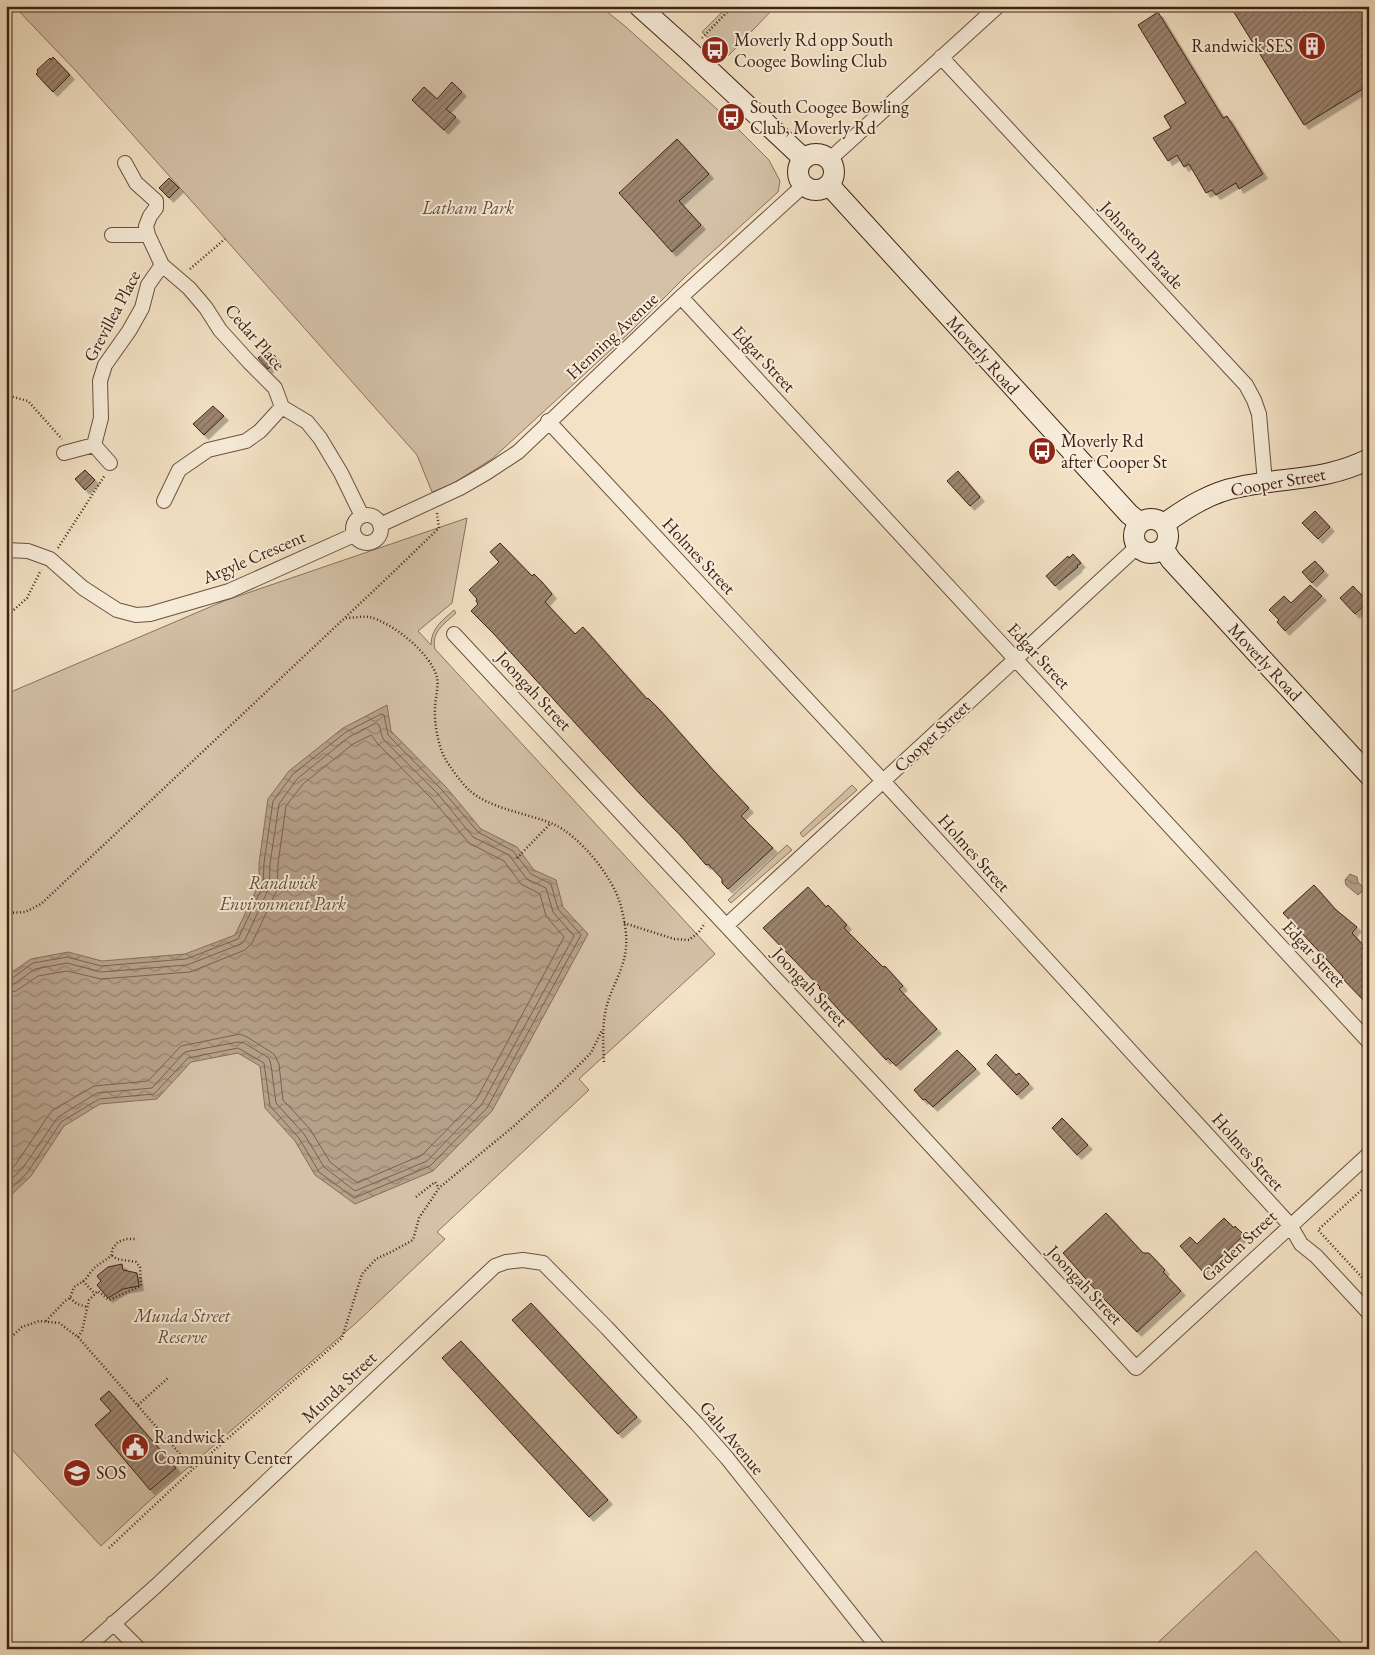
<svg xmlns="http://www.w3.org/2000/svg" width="1375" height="1655" viewBox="0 0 1375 1655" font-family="'EB Garamond',serif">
	<defs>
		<pattern id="water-waves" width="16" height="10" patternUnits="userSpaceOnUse" patternTransform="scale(1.25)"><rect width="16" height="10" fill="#b6a089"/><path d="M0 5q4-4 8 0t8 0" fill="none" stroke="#95826f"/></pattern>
		<pattern id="building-hatch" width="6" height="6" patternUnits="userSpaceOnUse" patternTransform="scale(1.25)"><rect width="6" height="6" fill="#9d8570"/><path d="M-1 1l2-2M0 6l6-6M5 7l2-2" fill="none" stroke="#816c5b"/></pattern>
		<filter id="shadow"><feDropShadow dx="4.5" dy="4.5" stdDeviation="0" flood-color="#0004"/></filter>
	</defs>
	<rect width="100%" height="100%" fill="#f3e2c5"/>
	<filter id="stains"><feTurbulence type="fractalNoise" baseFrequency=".004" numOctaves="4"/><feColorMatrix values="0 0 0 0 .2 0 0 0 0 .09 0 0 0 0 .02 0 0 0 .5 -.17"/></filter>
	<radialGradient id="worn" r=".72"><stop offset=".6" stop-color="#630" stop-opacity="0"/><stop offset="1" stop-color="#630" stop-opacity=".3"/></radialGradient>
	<path fill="#d4c1a7" stroke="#8a715e" d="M14,6H600L626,27L728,119L769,160L780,181L778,192L687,275L626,336L492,459L452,484L432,492L417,455L77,72Z
		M728,6H776L728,56L702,32Z
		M467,518L452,603L418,631L431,645C431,628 443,620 454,610L456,613C444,624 431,632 435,649L715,954L579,1079L589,1090L437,1232L445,1239L355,1324L147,1503L101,1546L6,1443V694L224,601Z
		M852,785L857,790L803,837L800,833Z
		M787,845L792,850L731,903L728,900Z
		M1256,1551L1347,1649H1151Z"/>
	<path fill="url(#water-waves)" stroke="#866d5a" d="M387,705L391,731L446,787L481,829L517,847L534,870L556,880L563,907L588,934L492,1111L433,1171L355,1204L315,1175L295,1141L265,1108L260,1066L238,1053L191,1062L157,1099L100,1104L64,1126L31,1176L6,1200V976L31,959L68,952L102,961L185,954L235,935L259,884V863L268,799L289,771L343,728Z
		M1350,874L1357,877L1358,882L1365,889L1358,895L1346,885L1345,880Z"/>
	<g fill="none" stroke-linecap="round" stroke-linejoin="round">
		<path stroke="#7a604e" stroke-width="1" d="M6,979H11L33,963L67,957L101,966L186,959L238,939L263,886L264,863L273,801L293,774L346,732L381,714L384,715L388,735L442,790L478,832L513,851L531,874L551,884L558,909L581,935L487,1108L430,1166L354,1198L319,1172L299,1138L270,1106L264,1063L238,1048L188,1058L154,1094L99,1099L61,1122L27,1173L6,1193
			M6,986L14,984L35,969L67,963L101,972L187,965L241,944L245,940L269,888L270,864L279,804L297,779L349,737L376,723L379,725L383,739L438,794L473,837L509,855L527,879L546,888L553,912L574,936L482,1104L427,1161L355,1191L324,1167L304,1134L276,1103L271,1065L269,1058L244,1043L238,1042L185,1052L152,1088L97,1093L58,1117L22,1169L6,1184
			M6,993L16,991L38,976L67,971L101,979L190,972L245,950L252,943L277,890L278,864L286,806L303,784L353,744L371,735L378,744L432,799L469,843L504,861L521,884L540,894L546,916L564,937L476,1100L422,1155L359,1182H356L330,1162L310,1129L283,1100L279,1064L274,1054L247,1037L240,1034L181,1046L148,1081L94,1086L53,1110L48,1116L16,1164L6,1174"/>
	</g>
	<path fill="url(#building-hatch)" stroke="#3f2114" filter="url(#shadow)" d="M1230,6H1369V85L1304,125Z
		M1158,12L1223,118L1227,116L1263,174L1239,189L1236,183L1216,195L1212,190L1206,193L1189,164L1184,167L1177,155L1168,161L1153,138L1171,128L1164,116L1186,103L1138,25Z
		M53,57L70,75L53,92L36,74L38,72L37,70L50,58L51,60Z
		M452,82L462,92L446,109L456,117L444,130L412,100L424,87L437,99Z
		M677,139L709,174L679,201L701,225L672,252L619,193Z
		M169,178L179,188L169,198L159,188Z
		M268,349L278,359L268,369L258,358Z
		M213,406L224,416L204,435L193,424Z
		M85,470L95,480L85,490L75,479Z
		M958,471L980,497L970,506L947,481Z
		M1315,511L1330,527L1318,539L1302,523Z
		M500,543L532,576L534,574L542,582L552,594L545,602L575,634L583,627L647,699L648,698L659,709L713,770L749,808L741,816L773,848L728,889L722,883V879L708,864L706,865L680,835L640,794L493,633L471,611L478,604L476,601L477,599L469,590L499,562L490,552Z
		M1073,554L1081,563L1077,566L1078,567L1055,586L1046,576L1068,556L1069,558Z
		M1315,561L1324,571L1312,583L1302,572Z
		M1310,585L1322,596L1285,631L1277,622L1279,620L1269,610L1284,596L1291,603Z
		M1353,586L1368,602L1355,614L1340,598Z
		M1314,885L1335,909L1357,927L1352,933L1364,946L1362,948L1369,955V1006L1342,978L1343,977L1283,913Z
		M808,887L826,907L828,905L847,925L844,928L883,967L885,966L903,986L899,989L937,1029L896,1066L888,1058L886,1060L848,1019V1020L819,988L820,987L763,928Z
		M957,1050L976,1069L933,1107L925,1099L923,1100L914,1090Z
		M996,1054L1016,1075L1019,1073L1029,1084L1017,1095L987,1064Z
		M1062,1118L1088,1145L1077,1155L1052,1128Z
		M1106,1213L1143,1253H1149L1165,1270L1163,1272L1181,1291L1137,1332L1100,1295L1063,1253Z
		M1224,1218L1234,1228L1235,1226L1244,1235L1204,1273L1180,1246L1190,1237L1197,1244Z
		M122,1264L123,1270L137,1273L139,1286L123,1289L108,1298L97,1285L101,1281L97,1276L108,1267Z
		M531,1303L637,1417L618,1434L512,1320Z
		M461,1341L608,1500L589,1517L442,1358Z
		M109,1391L176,1468L150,1490L95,1425L111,1411L100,1399Z"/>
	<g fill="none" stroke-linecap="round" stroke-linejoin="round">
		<g stroke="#6c5140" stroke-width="9">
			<path id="lane" d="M1367,1467L1369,1466"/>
		</g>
		<g stroke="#6c5140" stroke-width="16">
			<path id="street" d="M941,57L1246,385L1254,400L1259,414L1265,482
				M829,160L998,6
				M125,163L136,183L156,201V208L150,216L146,226L148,235L162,265L189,288L206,308L220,330L249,362L275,388L282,407L307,422L320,438L341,473L362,516
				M112,235H148
				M681,297L1369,1042
				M548,421L883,781L1290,1225L1301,1244L1316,1256L1369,1313
				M94,445L110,463
				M64,453L94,445L101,418L100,381L105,365L129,331L142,308L148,285L162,265
				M164,501L179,470L208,450L246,441L260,431L282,407
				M353 529a14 14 0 1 1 28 0a14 14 0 1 1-28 0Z
				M380,525L460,488L486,473L518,452L681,297L804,185
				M6,550L28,551L50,559L83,588L117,610L136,615L150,614L229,591L354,535
				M454,634C683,878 910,1122 1136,1368L1369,1154
				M727,925L1138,546
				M113,1623L139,1649
				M85,1649L156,1586L495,1266L506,1262L523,1260L543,1263L607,1328L697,1424L727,1458L879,1649"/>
		</g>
		<g stroke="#3f2114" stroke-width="22">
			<path id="secondary" d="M639,6L689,51L804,159
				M798 172a18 18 0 1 1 36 0a18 18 0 1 1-36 0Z
				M829,185L1129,514L1140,523
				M1134 536a17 17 0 1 1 34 0a17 17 0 1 1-34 0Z
				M1164,524C1186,508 1211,492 1239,487C1284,477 1326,481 1369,459
				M1163,548L1171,560L1369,775"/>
		</g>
		<path stroke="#3f2114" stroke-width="2.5" stroke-dasharray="1 2.5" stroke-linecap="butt" d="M702,38L733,6
			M190,269L225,239
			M6,395L28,401L62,439
			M58,548L105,475
			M6,617L27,598L41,570
			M346,618C353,618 362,616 369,617C392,622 432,654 437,678C439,687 435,699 435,708C434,725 439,753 450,766C455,774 462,783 469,790C490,809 527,813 553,824C579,835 612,876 620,903C625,921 629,941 624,959C620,976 610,991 606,1009C602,1027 603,1044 604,1062
			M517,858L551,823
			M6,913L25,912L41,904L385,580L439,528L437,513
			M624,923L674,939L689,940L699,932L705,923
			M1369,1183L1318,1230L1369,1285
			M416,1197L435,1182L439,1188
			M83,1281L95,1294
			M70,1298L77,1304L87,1307
			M46,1321L65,1301L70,1298L74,1287L85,1280L94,1268L111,1256L113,1248L118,1242L126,1239H137
			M78,1337L82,1331L89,1300L98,1291L109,1300L141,1286L140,1267L136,1262L117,1259L111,1255
			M6,1342L22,1327L39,1321L59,1323L78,1337L193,1469
			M138,1405L169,1377
			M109,1548L193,1469L342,1338L362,1274L376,1259L393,1251L413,1240L419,1218L439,1188L514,1126L556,1088L591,1053L602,1030"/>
		<use href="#lane" stroke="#f7ecd9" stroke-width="7"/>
		<use href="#street" stroke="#f7ecd9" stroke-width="14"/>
		<use href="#secondary" stroke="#f7ecd9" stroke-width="20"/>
	</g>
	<defs>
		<g id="building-disc" transform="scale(1.4375)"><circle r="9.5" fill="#8f2418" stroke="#f7ecd9"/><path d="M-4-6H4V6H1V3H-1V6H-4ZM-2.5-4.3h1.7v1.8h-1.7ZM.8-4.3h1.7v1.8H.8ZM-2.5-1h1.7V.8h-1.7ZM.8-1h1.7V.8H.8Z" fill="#fff"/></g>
		<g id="bus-disc" transform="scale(1.4375)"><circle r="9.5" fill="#8f2418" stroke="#f7ecd9"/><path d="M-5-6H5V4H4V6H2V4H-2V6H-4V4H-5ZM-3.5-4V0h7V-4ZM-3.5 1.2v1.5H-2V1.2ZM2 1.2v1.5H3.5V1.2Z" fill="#fff"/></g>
		<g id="civic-disc" transform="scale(1.4375)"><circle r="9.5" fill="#8f2418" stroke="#f7ecd9"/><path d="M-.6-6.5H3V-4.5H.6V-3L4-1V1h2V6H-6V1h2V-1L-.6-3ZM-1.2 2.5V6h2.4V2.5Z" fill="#fff"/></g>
		<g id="school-disc" transform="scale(1.4375)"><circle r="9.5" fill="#8f2418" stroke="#f7ecd9"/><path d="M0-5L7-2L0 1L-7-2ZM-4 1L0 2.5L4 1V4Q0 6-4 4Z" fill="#fff"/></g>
	</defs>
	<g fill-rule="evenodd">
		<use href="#building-disc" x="1312" y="46"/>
		<use href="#bus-disc" x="715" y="50"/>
		<use href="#bus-disc" x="731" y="117"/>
		<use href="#bus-disc" x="1042" y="451"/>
		<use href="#civic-disc" x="135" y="1447"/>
		<use href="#school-disc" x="77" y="1473"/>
	</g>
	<g text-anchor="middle" stroke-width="4" stroke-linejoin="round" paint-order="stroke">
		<g font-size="18" fill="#3f2114" stroke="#f7ecd9" text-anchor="start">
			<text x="734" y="46">Moverly Rd opp South<tspan x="734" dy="21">Coogee Bowling Club</tspan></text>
			<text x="1293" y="52" text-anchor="end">Randwick SES</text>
			<text x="750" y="113">South Coogee Bowling<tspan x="750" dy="21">Club, Moverly Rd</tspan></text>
			<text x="1061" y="447">Moverly Rd<tspan x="1061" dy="21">after Cooper St</tspan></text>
			<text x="154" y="1443">Randwick<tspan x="154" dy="21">Community Center</tspan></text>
			<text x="96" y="1479">SOS</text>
		</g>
		<g font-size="18" font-style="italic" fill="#644939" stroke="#f7ecd9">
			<text x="468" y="214">Latham Park</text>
			<text x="283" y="889">Randwick<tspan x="283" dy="21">Environment Park</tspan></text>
			<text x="182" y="1322">Munda Street<tspan x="182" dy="21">Reserve</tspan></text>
		</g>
		<g font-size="18" fill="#3f2114" stroke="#f7ecd9">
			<text transform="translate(1142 245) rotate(47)" y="6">Johnston Parade</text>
			<text transform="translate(112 316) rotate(-62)" y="6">Grevillea Place</text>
			<text transform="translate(612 336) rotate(-43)" y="6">Henning Avenue</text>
			<text transform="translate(255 337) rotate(49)" y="6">Cedar Place</text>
			<text transform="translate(983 355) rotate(48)" y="6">Moverly Road</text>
			<text transform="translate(764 359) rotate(47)" y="6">Edgar Street</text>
			<text transform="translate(1278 482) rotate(-10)" y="6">Cooper Street</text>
			<text transform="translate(699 556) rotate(47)" y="6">Holmes Street</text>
			<text transform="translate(254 557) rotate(-23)" y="6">Argyle Crescent</text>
			<text transform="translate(1039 656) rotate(47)" y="6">Edgar Street</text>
			<text transform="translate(1265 662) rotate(47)" y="6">Moverly Road</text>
			<text transform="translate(534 691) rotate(47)" y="6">Joongah Street</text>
			<text transform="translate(932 736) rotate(-43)" y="6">Cooper Street</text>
			<text transform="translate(974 853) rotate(48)" y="6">Holmes Street</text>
			<text transform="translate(1314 954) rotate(47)" y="6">Edgar Street</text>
			<text transform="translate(810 987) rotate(47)" y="6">Joongah Street</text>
			<text transform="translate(1248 1152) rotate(48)" y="6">Holmes Street</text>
			<text transform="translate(1239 1246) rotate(-43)" y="6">Garden Street</text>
			<text transform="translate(1085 1285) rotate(47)" y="6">Joongah Street</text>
			<text transform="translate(339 1387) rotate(-43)" y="6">Munda Street</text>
			<text transform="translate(732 1438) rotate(50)" y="6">Galu Avenue</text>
		</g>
	</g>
	<rect width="1375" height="1655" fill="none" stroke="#f3e2c5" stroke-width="25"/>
	<rect x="8" y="8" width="1360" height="1640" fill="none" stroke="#3f2114" stroke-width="2.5"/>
	<rect x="12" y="12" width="1350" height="1630" fill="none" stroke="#3f2114"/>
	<rect width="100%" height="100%" filter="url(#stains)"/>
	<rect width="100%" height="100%" fill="url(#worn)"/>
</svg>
